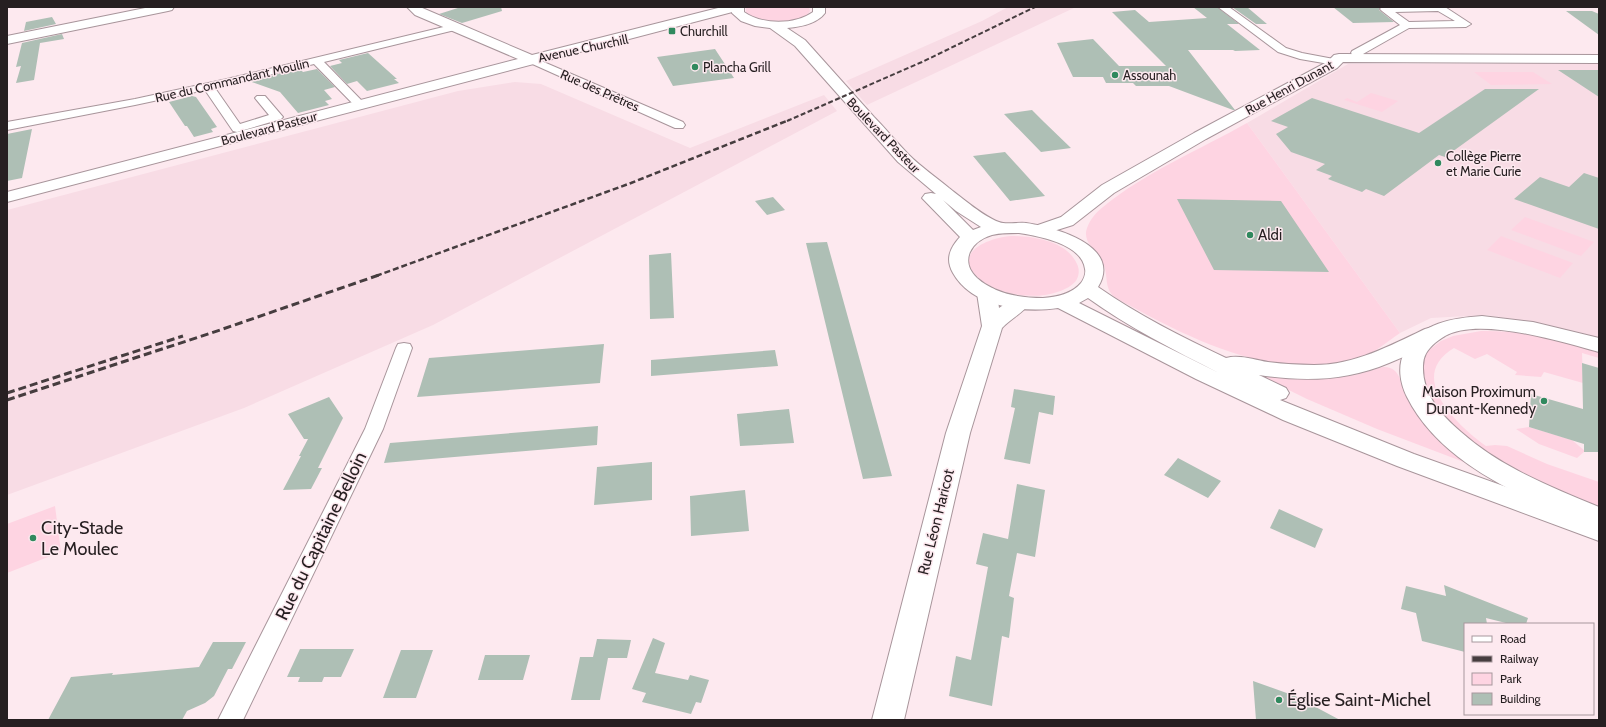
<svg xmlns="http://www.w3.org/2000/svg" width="1606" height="727" viewBox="0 0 1606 727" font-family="Cabin,sans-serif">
	<rect width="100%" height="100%" fill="#fde9ef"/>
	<path fill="#f8dce5" d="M1008,7H1076L867,105L846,81L982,21Z
		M1348,64H1599V338L1541,323L1486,315L1431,318L1400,333L1247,123Z
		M515,82L541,84L690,148L824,95L837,111L433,325L244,408L7,495V210L458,91Z"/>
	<path fill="#fed4e2" d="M746,7H809L810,11C800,29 760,22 746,13Z
		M1474,72H1533L1552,84L1491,85Z
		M1371,93L1398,101L1382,112L1344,100L1347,98L1357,102Z
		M1247,123L1400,333C1384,344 1367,359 1348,363C1267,379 1184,336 1116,298C1103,289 1109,275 1103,263C1098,252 1085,245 1086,232C1088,222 1095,213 1103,207C1144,173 1201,149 1247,123Z
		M1525,217L1594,242L1581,256L1511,230Z
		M1011,236C1033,236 1067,241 1077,264C1080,270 1079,277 1075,282C1067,290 1056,293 1045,295C1024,298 998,293 981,280C949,254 987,238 1011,236Z
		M1501,236L1573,263L1560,278L1487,250Z
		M1481,331C1522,330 1560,340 1599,351V358L1582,353L1583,383L1544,372L1541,377L1515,375L1517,372L1487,354L1475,359L1454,348C1405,377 1458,426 1486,446L1495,445L1507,446L1547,464L1599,482V508L1496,462L1435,411L1421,379L1424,356L1429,350L1441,341L1453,336Z
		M1383,367C1402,366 1401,388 1409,401C1424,425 1448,444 1469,464L1377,429L1307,399L1256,374L1333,377L1356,375Z
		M1529,427L1572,440L1585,451L1577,458L1539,444L1516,429Z
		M55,506L61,552L7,573V524Z"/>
	<path fill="#aebfb5" d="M461,7H501L502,11L462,23L439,14Z
		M1193,7H1217L1239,24H1227L1260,50L1235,51L1233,50H1188L1235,110H1233L1169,86H1136L1133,83H1106L1103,77H1073L1057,43L1093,39L1119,66H1166L1112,12L1135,10L1149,22L1207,18Z
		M1232,7H1247L1267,24H1256Z
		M1333,7H1380L1379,10L1394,22L1353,23Z
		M1566,11H1592L1599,14V35Z
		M52,17L56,24L24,31L26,22Z
		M62,34L64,39L40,43L34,80L16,83L21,66L16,67L22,43Z
		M715,49L734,78L673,86L657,57Z
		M368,53L397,79H394L399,83L367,91L357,81L347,84L330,66L342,63L339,60Z
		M300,69L303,72L317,69L335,87L324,90L332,99L325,101L329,105L298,113L280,92L249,81Z
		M1558,70H1599V97Z
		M1485,89H1539L1445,157L1439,155L1384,196L1366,189L1362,192L1328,179L1332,176L1316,170L1325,164L1291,152L1276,134L1288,127L1271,121L1312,98L1419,133Z
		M192,96L196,97L217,127L211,129L213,132L194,137L187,126H185L169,102Z
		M1032,110L1044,122L1071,148L1041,152L1004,114Z
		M32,129L22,178L7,181V134Z
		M1005,152L1045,196L1010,201L973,156Z
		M1584,173L1599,178V229L1514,199L1540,177L1569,187Z
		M773,197L785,210L767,215L755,201Z
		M1177,199L1281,201L1329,272L1214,270Z
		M827,242L892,476L863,479L806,243Z
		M671,253L674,318L650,319L649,255Z
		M604,344L600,383L417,397L429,358Z
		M775,350L778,366L651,376V360Z
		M1582,363L1599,368V452H1584V444L1529,427L1531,394L1583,409Z
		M1014,389L1055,396L1053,415L1039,412L1030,464L1004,459L1015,408L1011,407Z
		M329,397L343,418L318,468H322L311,489L283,490L301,456H299L308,439H304L288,414Z
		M789,409L794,443L740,446L737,414Z
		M598,426L597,445L384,463L390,443Z
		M1178,458L1221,481L1208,498L1164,475Z
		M652,462V500L594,505L597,467Z
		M1017,484L1045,490L1035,557L1017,553L1009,596L1014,598L1009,638L1002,636L992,706L949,696L956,656L971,660L988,567L976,564L983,533L1008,539Z
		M745,490L749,531L691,536L690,496Z
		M1279,509L1323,529L1315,548L1270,528Z
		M1444,585L1528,618L1526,624H1510L1486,618L1487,624H1465V652L1422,641L1416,613L1401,609L1406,586L1446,596Z
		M653,638L665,643L655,673L688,680L690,675L709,680L701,703L696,702L691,714L642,702L646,693L632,689Z
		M597,639L631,640L627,658H608L600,700H571L580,657H593Z
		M213,642H246L232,669H228L214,696L205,703L187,711L182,720H48L71,677L113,673L112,675L199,667Z
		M300,649H354L341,677H324L322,682H298L300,677H287Z
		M401,650H433L416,698H383Z
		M485,655H530L523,680H478Z
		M1253,681L1295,696L1340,720H1256Z"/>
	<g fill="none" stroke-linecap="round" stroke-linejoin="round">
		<g stroke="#a8959b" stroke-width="2">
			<path id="street" d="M1218,7H1229L1286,48L1302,53L1339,60L1340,62L1335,65L1300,59L1278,52Z
				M1382,7H1445L1471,24L1466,27L1409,28L1363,54L1366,58L1365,60H1357L1351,53L1352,51L1400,25L1382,11L1380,9ZM1438,11L1455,21L1409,22L1395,12Z
				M456,24L461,27L459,29L324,62L363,102L365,104L363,106H355L314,64L215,88L240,124L269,115L255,98L257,96H265L283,117L281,119L237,132L233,131L205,90L135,105L7,130V122L135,99L227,79Z
				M532,57L683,122L685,125L683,128H675L528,62L527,60Z
				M404,343L410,344L412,348L383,429L243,720H218L365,429L396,348L398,344Z"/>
		</g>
		<g stroke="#a8959b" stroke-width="2">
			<path id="secondary" d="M150,7H174L172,10L168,11L7,44V36Z
				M407,7H420L532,55L722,7H742L740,10L7,202V192L518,59L415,15Z
				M1339,54L1599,55V63L1343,62L1337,68L1206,139L1114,193L1073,225L1041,235L1035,234L1032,230L1035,226L1061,217L1102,185L1194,133L1327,62L1334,55Z
				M987,287L994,289L997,293L999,308C1009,301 1015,296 1027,299L1030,303C1023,313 1010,319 1002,328L970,433L904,720H872L946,433L982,326L977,293L980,289Z
				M1482,316L1533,322L1599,338V352C1562,342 1479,316 1445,336C1441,338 1438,341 1435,343C1427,350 1423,356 1423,366C1422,394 1441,415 1461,432C1500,467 1551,487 1599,507V528C1583,523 1567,515 1551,509C1497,485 1435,453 1407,397C1400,383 1397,365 1405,351C1421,323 1452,318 1482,316Z"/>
		</g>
		<g stroke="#a8959b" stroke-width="2">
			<path id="primary" d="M732,7H744V12C762,25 795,25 813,12V7H825V13C817,24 800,27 787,28L805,40C828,66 851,91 874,117C886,129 897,143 909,155C921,167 936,177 949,188C962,198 984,217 999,222C1006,225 1018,222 1026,223C1055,227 1123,246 1098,287C1138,315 1182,337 1226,358C1239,354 1255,360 1268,362C1283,364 1299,365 1314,365C1355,365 1389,346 1425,329L1432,327L1439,329L1443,334L1439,339C1423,347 1407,356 1389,363C1347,381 1304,382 1259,375L1286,388L1289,393L1286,398L1280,400L1414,454L1599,520V541L1397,466L1283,420L1196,379L1058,308C1023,313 972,307 953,273C945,259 950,248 960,237L922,198L925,194L931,193L936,194L898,162L795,46L770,28L755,26L741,21L732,13ZM943,200L956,211L981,227L973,230ZM1019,233C1039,236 1082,244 1085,269C1086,273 1084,279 1081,283C1072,294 1057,297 1043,298C1020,298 995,294 977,278C959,261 971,241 992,235C1000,233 1010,233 1019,233ZM1088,298C1128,327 1174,350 1219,373L1079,303Z"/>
		</g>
		<use href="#street" fill="#fff" fill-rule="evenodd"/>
		<use href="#secondary" fill="#fff" fill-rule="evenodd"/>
		<use href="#primary" fill="#fff" fill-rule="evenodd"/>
		<path stroke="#463d3f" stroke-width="2" stroke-dasharray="5 2.5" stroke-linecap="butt" d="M787,121L922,62L1035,7"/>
		<path stroke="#463d3f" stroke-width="2.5" stroke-dasharray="6 3" stroke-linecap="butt" d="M376,276L631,183L789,120"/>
		<path stroke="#463d3f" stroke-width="3" stroke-dasharray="8 4" stroke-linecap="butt" d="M7,393L183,336
			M7,400L220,330L379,275"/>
	</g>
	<g fill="#30895e" stroke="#fde9ef" stroke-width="1.5">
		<rect x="668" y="27" width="8" height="8" rx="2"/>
		<circle cx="695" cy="67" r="4"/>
		<circle cx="1115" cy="75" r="4"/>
		<circle cx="1438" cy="163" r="4"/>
		<circle cx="1250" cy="235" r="4"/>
		<circle cx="1544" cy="401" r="4"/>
		<circle cx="33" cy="538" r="4"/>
		<circle cx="1279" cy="700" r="4"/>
	</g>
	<g text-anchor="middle" stroke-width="3" stroke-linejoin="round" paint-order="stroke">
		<g font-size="13" fill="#261f21" stroke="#fde9ef" text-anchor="start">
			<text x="680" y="36">Churchill</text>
			<text x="703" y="72">Plancha Grill</text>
			<text x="1123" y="80">Assounah</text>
			<text x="1446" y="161">Collège Pierre<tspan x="1446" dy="15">et Marie Curie</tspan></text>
		</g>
		<g font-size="13" fill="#261f21" stroke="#fde9ef">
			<text transform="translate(583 48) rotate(-12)" y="5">Avenue Churchill</text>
			<text transform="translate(232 80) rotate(-13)" y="5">Rue du Commandant Moulin</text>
			<text transform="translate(1289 87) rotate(-29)" y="5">Rue Henri Dunant</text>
			<text transform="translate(600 90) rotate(24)" y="5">Rue des Prêtres</text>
			<text transform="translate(269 128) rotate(-15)" y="5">Boulevard Pasteur</text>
			<text transform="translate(884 135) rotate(46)" y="5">Boulevard Pasteur</text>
		</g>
		<g font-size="15" fill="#261f21" stroke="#fde9ef" text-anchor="start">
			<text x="1258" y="240">Aldi</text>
			<text x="1536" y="397" text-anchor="end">Maison Proximum<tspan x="1536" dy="17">Dunant-Kennedy</tspan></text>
		</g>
		<g font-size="15" fill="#261f21" stroke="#fde9ef">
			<text transform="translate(936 522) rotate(-76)" y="5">Rue Léon Haricot</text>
		</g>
		<g font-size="18" fill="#261f21" stroke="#fde9ef" text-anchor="start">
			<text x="41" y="534">City-Stade<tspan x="41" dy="21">Le Moulec</tspan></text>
			<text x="1287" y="706">Église Saint-Michel</text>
		</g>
		<g font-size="18" fill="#261f21" stroke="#fde9ef">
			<text transform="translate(321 536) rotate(-64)" y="6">Rue du Capitaine Belloin</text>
		</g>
	</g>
	<rect width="1606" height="727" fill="none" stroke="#261f21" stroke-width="16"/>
	<rect x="1464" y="623" width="130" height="92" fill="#fde9ef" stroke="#a7989d"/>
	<rect x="1472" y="636" width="20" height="6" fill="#ffffff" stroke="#a7989d"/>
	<text x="1500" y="643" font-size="12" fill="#261f21">Road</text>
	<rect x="1472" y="656" width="20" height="6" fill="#463d3f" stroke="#a7989d"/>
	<text x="1500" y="663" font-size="12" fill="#261f21">Railway</text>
	<rect x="1472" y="673" width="20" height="12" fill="#fed4e2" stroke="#a7989d"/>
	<text x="1500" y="683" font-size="12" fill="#261f21">Park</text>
	<rect x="1472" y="693" width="20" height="12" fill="#aebfb5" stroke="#a7989d"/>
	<text x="1500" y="703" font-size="12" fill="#261f21">Building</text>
</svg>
